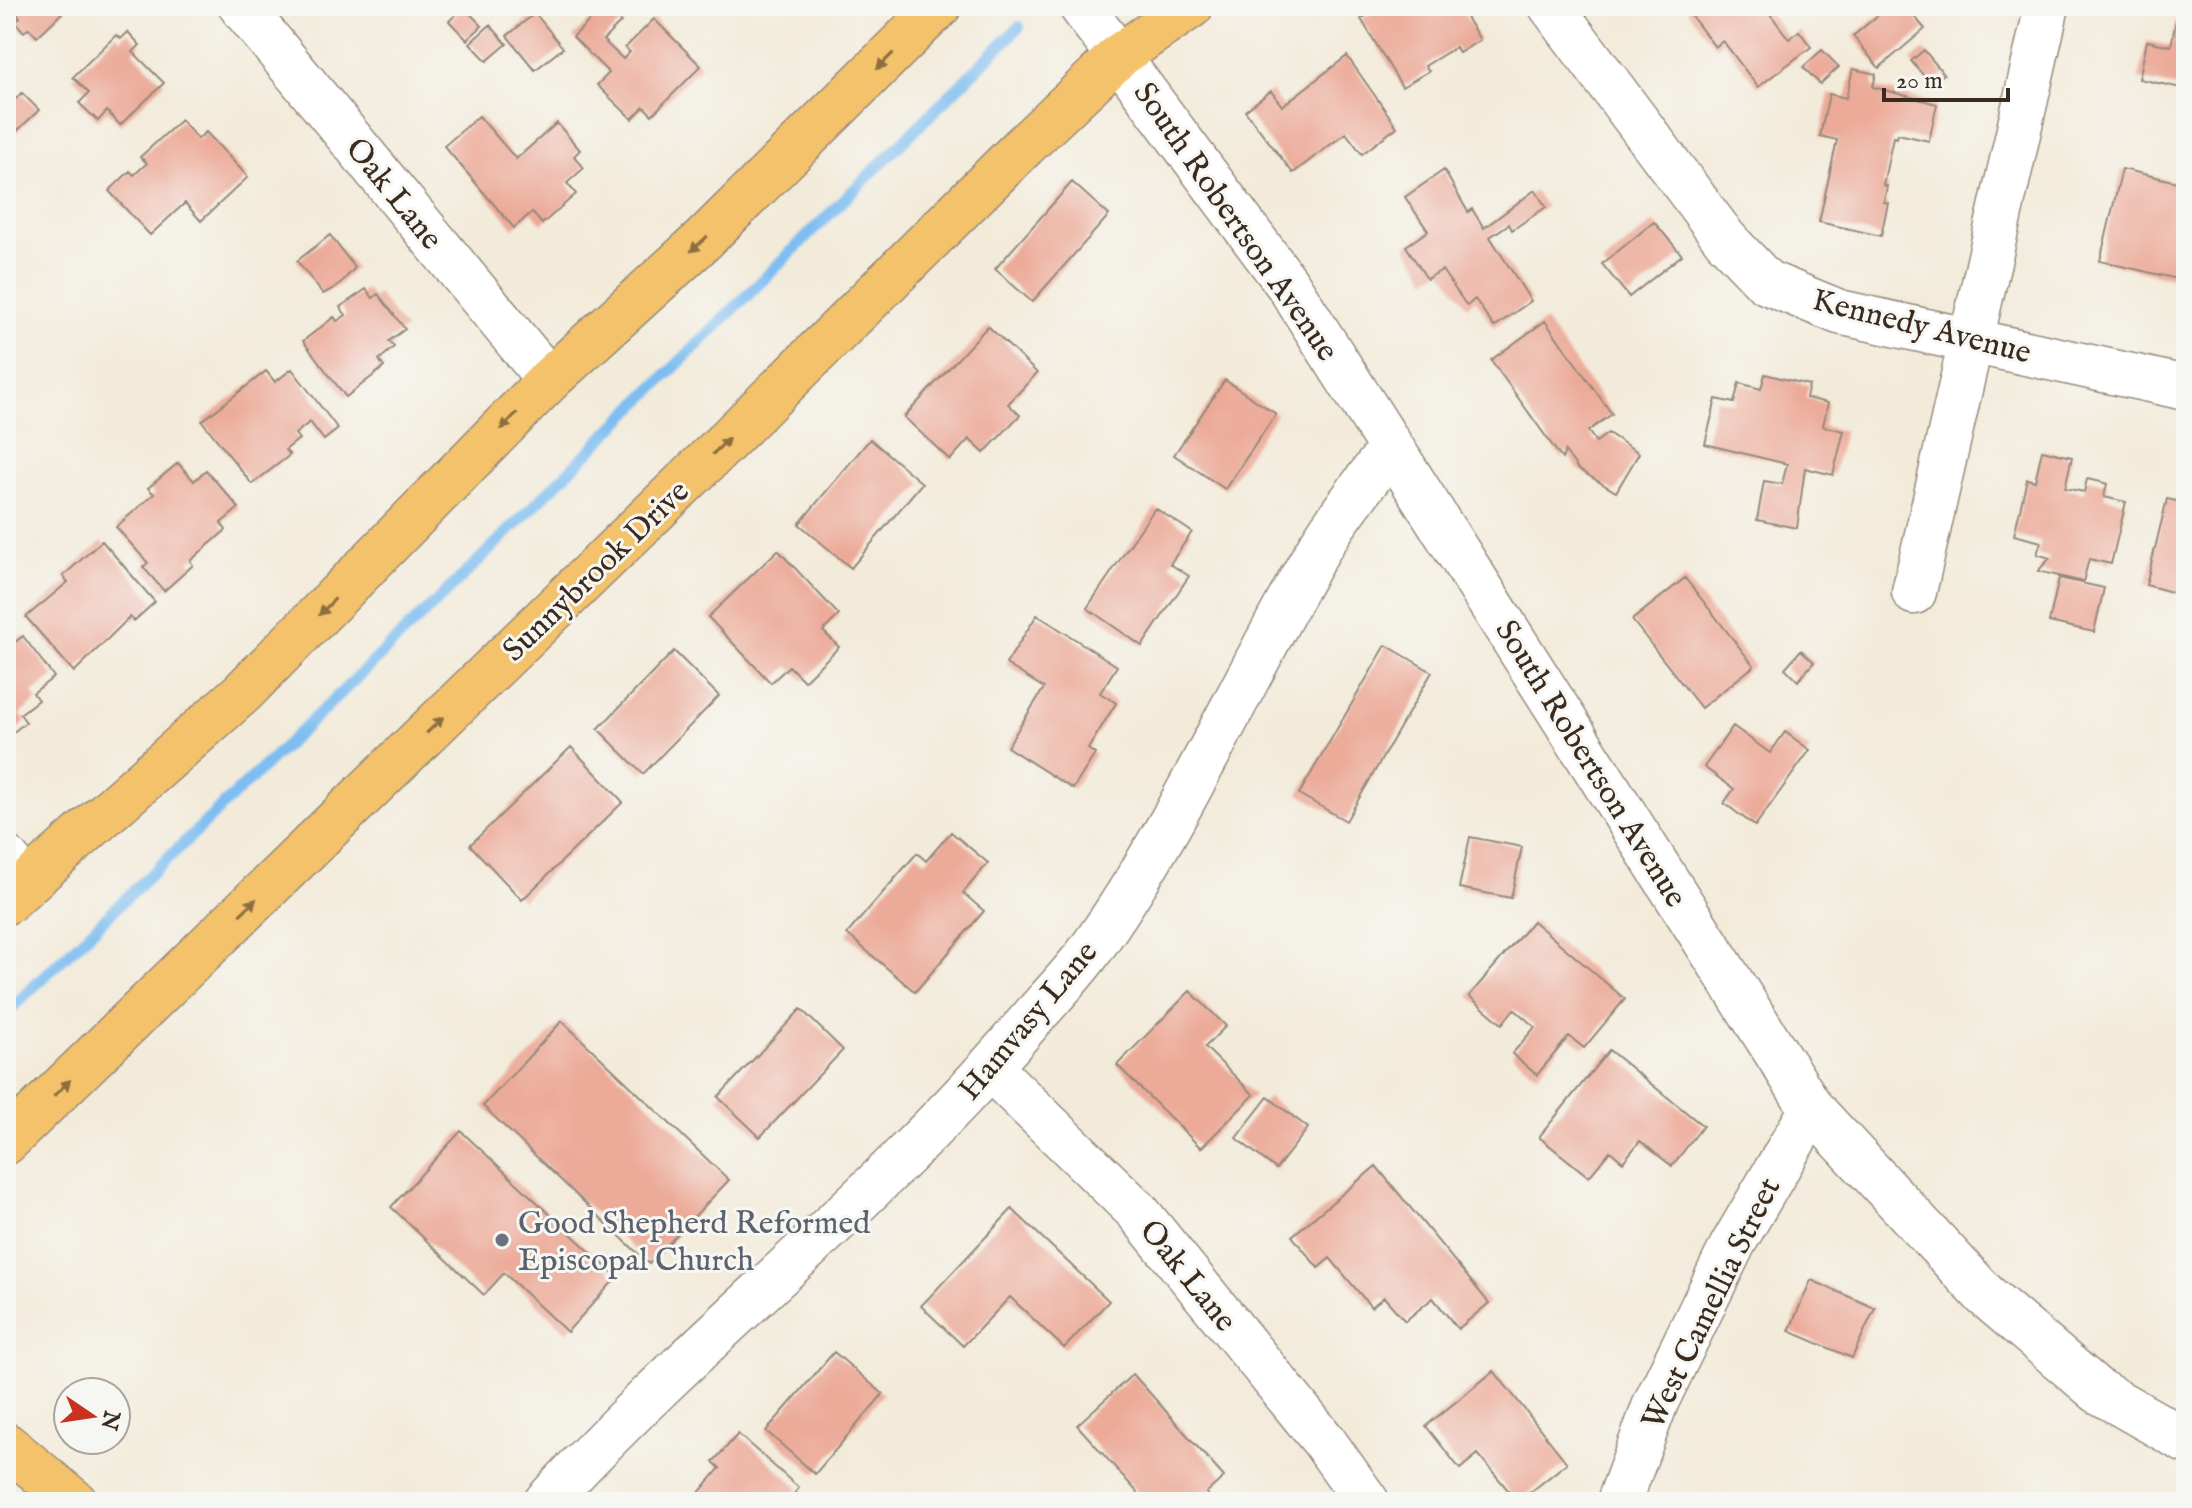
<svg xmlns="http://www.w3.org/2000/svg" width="2192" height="1508" viewBox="0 0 2192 1508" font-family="'IM FELL English',serif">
	<rect width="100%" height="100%" fill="#f6f6f2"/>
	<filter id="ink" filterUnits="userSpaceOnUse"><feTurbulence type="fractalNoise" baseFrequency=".0125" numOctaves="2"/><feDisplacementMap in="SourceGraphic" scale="16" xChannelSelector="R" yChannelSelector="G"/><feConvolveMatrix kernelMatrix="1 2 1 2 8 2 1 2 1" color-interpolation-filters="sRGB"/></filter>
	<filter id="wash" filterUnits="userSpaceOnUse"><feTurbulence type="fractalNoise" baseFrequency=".006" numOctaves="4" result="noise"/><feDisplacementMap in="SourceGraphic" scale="32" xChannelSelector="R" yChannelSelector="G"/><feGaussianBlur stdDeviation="1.8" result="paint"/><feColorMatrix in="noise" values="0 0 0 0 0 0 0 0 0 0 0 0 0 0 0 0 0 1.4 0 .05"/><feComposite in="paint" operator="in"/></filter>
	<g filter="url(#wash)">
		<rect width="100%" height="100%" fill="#f3ebda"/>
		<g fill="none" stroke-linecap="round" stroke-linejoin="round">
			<path stroke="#7dbdf1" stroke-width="12" d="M6,1013L460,579L1019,27"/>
		</g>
		<g id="blocks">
			<path fill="#ecaa99" d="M9,6H69L37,37L29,28L24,32L15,22L20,17Z
				M604,6L621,22L603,40L623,59L630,52L625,48L654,19L701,66L652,115L644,107L632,119L597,85L609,73L573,37Z
				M1398,6H1459L1480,40L1459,53L1456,47L1425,66L1429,71L1402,87L1361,19L1382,7L1387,13Z
				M1692,6H1764L1789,39L1799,31L1811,47L1758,87L1723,41L1715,47L1687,10Z
				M1889,6H1906L1925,29L1879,68L1853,36Z
				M2179,6H2186V89L2139,79L2147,41L2171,46Z
				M464,7L482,26L467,40L449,21Z
				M535,13L563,48L535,70L507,36Z
				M490,25L507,44L487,61L470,43Z
				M128,32L140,45L133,52L164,83L120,125L107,111L98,121L79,103L89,93L73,77L116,35L121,39Z
				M1822,50L1839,67L1820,84L1803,67Z
				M1924,50L1944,74L1931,84L1911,61Z
				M1347,56L1397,127L1362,154L1346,133L1293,173L1245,111L1271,91L1282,106Z
				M1853,69L1876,74L1873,87L1937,104L1929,141L1898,134L1897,138L1893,137L1883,185L1887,186L1884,202L1888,203L1881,236L1819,222L1837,140L1820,136L1829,94L1846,98Z
				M22,93L39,110L11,137L6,132V108Z
				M479,116L516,159L557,123L580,150L574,156L584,168L567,183L576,194L542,224L532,212L514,228L444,146Z
				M181,120L198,139L206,132L248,177L201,221L185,203L150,235L109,191L130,171L134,175L147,163L140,157Z
				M2122,169L2186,184V281L2100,261Z
				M1444,170L1468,212L1472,209L1484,228L1535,190L1546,207L1512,230L1509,224L1490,237L1531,301L1494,327L1475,299L1467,306L1442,270L1427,279L1406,246L1428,231L1405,197Z
				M1072,182L1109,215L1032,302L995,269Z
				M1654,222L1682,255L1629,297L1602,264Z
				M330,235L355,268L338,286L323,294L297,261Z
				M366,289L373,298L378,294L405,329L389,341L394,347L379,360L384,367L346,397L303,341L334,317L337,321L346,315L340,307Z
				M1545,321L1612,414L1588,431L1596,442L1608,433L1639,453L1616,492L1578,469L1565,451L1562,459L1491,360Z
				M988,326L1037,373L1008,404L1020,415L984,453L969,439L950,460L904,417Z
				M292,369L338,429L324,440L310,422L295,434L299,439L285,450L290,455L252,484L202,421L266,371L275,382Z
				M1765,374L1809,385L1806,398L1828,403L1823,426L1844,431L1833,475L1805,468L1797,528L1757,520L1764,481L1782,484L1787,464L1705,444L1716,399L1734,403L1739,383L1761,389Z
				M1225,380L1276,414L1225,489L1174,455Z
				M870,439L922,483L851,568L799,524Z
				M2042,450L2072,457L2065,488L2084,492L2087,479L2101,482L2107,484L2104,497L2126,502L2111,564L2089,559L2083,582L2038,571L2050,558L2037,554L2041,542L2014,535L2027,479L2035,481Z
				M178,463L194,481L206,470L239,508L221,523L226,530L190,561L193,565L164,591L143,567L148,563L116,527L154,494L148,488Z
				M2167,499L2186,503V573L2179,594L2146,585Z
				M1155,508L1192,532L1170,564L1189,576L1142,646L1087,608Z
				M102,541L155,602L134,621L130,617L74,672L26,617L68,582L63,576Z
				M778,550L839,615L823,631L839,647L804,681L789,666L771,683L708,617Z
				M1685,578L1754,666L1701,708L1632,620Z
				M2059,578L2104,588L2094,632L2049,622Z
				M1037,615L1117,666L1100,693L1116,703L1088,749L1095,754L1073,789L1007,747L1044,688L1006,664Z
				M23,636L54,677L33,693L38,700L20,714L26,722L6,738V649Z
				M1386,645L1432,672L1346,821L1299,794Z
				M1801,650L1814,662L1798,681L1785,668Z
				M674,651L719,696L643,774L598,729Z
				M1733,726L1770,753L1785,732L1810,750L1755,826L1724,803L1734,789L1704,767Z
				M571,747L623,802L522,900L470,845Z
				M951,832L988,863L963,893L984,911L915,992L847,934L917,853L926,861Z
				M1470,837L1522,847L1511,898L1459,888Z
				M1533,921L1625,999L1584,1048L1569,1036L1537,1075L1512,1054L1535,1027L1514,1009L1502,1024L1469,996Z
				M1190,991L1226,1026L1205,1047L1254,1095L1201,1148L1117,1065Z
				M801,1009L843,1050L760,1137L718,1097Z
				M562,1021L729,1180L649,1264L483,1106Z
				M1609,1050L1703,1126L1672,1166L1640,1141L1623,1162L1610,1151L1589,1177L1539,1137Z
				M1268,1097L1308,1128L1276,1169L1236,1138Z
				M461,1131L617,1277L567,1332L504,1273L484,1295L391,1207Z
				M1376,1166L1489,1303L1458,1329L1433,1298L1405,1321L1384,1297L1371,1307L1330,1258L1318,1268L1292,1236Z
				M1012,1209L1109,1301L1064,1348L1010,1297L963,1346L921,1306Z
				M1811,1280L1875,1308L1852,1358L1789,1331Z
				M834,1352L883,1394L815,1474L766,1431Z
				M1494,1371L1567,1463L1518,1502L1478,1454L1460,1469L1426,1426Z
				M1133,1374L1224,1477L1206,1493L1214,1502H1146L1077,1425Z
				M738,1434L799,1488L787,1502H691L720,1468L713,1462Z"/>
		</g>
	</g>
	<g filter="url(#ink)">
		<use href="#blocks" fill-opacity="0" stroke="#978a7c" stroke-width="2"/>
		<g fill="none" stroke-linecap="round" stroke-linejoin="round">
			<g stroke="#978a7c" stroke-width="47">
				<path id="minor" d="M241,6L549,380
					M1081,6L1288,285L1812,1109L1985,1295L2098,1391L2186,1441
					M1551,6L1725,239L1766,282L1839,312L2186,388
					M1914,592L2047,6
					M6,858L26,882
					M990,1068L1137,1211L1323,1440L1367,1502
					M546,1502C697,1337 877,1201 1022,1030C1044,1004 1069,979 1089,952C1180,826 1241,681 1319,548C1340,513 1367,481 1391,448
					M1619,1502L1656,1402L1733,1244L1812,1109"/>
			</g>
			<g stroke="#978a7c" stroke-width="47">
				<path id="major" d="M6,902L242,693L549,380L702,241L939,6
					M6,1142L726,442L1025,145L1120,55L1191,6
					M6,1445L75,1502"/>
			</g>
			<use href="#minor" stroke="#fff" stroke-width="44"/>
			<use href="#major" stroke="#f3c26a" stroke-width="44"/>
		</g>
		<defs><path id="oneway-solid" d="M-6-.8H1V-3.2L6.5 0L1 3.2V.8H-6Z" transform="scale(2)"/></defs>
		<g fill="#8e6e40">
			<use href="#oneway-solid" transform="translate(885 61) rotate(135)"/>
			<use href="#oneway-solid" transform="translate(699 244) rotate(137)"/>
			<use href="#oneway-solid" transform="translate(509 421) rotate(134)"/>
			<use href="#oneway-solid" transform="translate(721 446) rotate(-44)"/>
			<use href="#oneway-solid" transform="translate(327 607) rotate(134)"/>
			<use href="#oneway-solid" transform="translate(435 725) rotate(-44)"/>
			<use href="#oneway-solid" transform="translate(248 907) rotate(-44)"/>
			<use href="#oneway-solid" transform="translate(62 1088) rotate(-44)"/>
		</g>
	</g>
	<circle fill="#6b7280" stroke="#f6f6f2" stroke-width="3" cx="502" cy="1240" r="8"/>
	<g text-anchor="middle" stroke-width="6" stroke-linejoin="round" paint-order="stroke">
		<g font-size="32" fill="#3b2a1e" stroke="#f6f6f2">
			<text transform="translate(395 193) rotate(51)" y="11">Oak Lane</text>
			<text transform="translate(1237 221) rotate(55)" y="11">South Robertson Avenue</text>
			<text transform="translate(1922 325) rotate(14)" y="11">Kennedy Avenue</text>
			<text transform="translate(595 570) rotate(-44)" y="11">Sunnybrook Drive</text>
			<text transform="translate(1592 763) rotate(58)" y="11">South Robertson Avenue</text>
			<text transform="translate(1027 1020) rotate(-50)" y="11">Hamvasy Lane</text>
			<text transform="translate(1189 1275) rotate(51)" y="11">Oak Lane</text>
			<text transform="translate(1710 1303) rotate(-64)" y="11">West Camellia Street</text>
		</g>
		<g font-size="32" fill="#5b616d" stroke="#f6f6f2" text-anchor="start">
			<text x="518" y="1233">Good Shepherd Reformed<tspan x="518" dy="37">Episcopal Church</tspan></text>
		</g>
	</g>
	<rect width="2192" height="1508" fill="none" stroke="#f6f6f2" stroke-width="32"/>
	<g transform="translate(92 1416) rotate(103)"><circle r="38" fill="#f6f6f2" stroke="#aba49d" stroke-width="2"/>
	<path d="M0-6L14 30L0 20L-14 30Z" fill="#c8321e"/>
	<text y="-12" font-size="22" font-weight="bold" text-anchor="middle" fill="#3b2a1e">N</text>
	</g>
	<path d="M1884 88v12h124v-12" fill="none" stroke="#3b2a1e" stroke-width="4"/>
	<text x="1896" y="88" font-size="24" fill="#3b2a1e" stroke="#f6f6f2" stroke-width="6" paint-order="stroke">20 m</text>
</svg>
